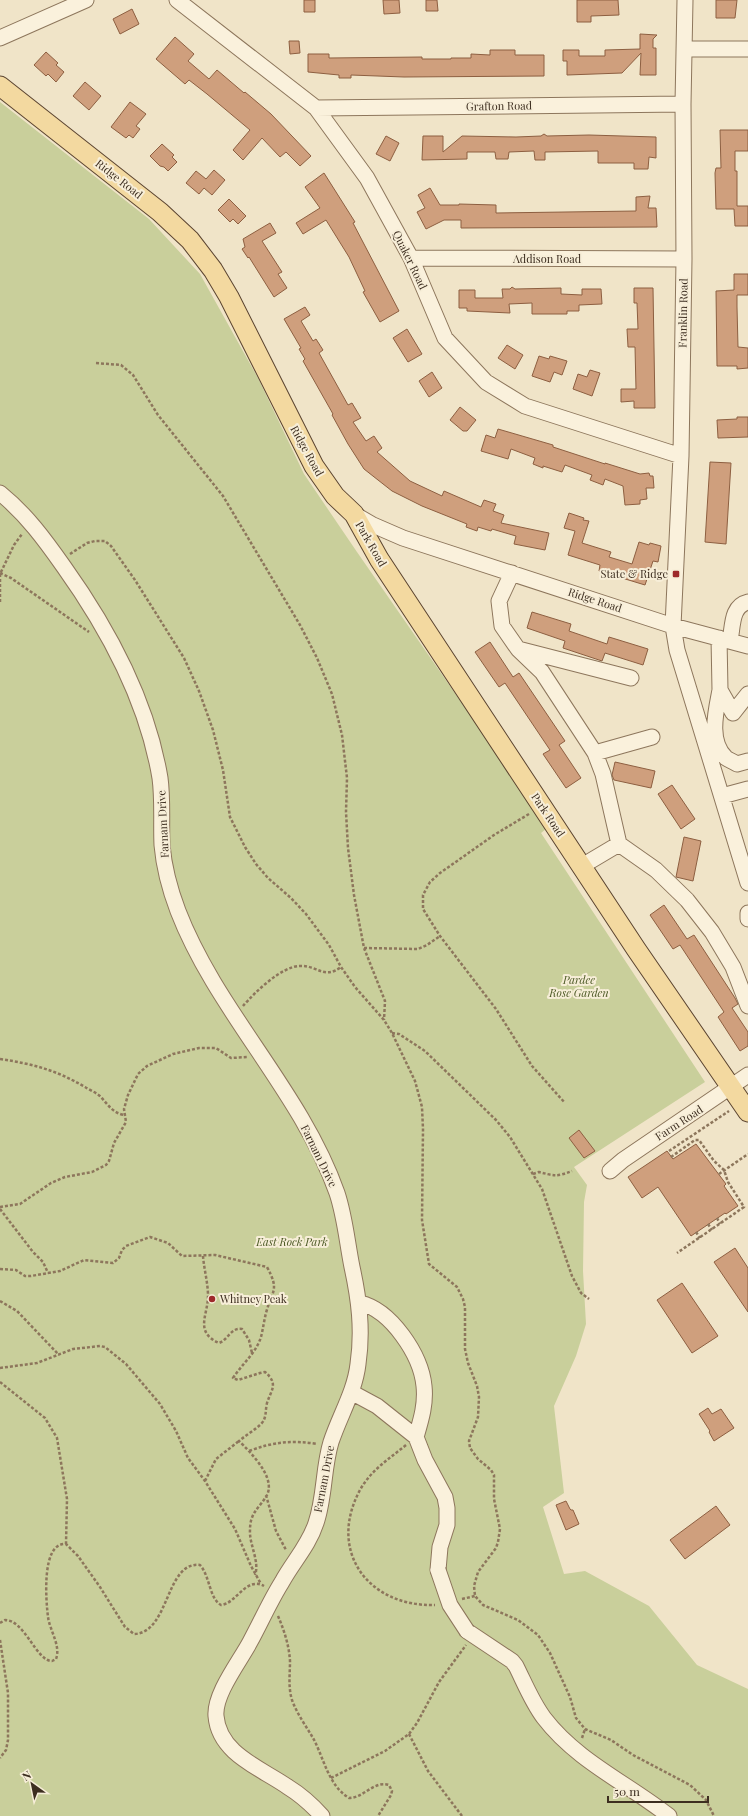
<svg xmlns="http://www.w3.org/2000/svg" width="748" height="1816" viewBox="0 0 748 1816" font-family="'Playfair Display',serif">
	<rect width="100%" height="100%" fill="#f0e4c8"/>
	<path fill="#c9cf9b" d="M0,102L149,219L200,274L258,378L304,474L357,552L502,761L546,829L541,833L705,1082L574,1167L587,1185L584,1202L583,1271L586,1324L576,1356L554,1406L564,1493L543,1507L564,1574L585,1571L649,1606L697,1665L748,1689V1816H0Z"/>
	<path fill="#cf9f7d" stroke="#8d5f41" d="M304,0H315V12H304Z
		M383,0H399L400,13L384,14Z
		M426,0H437L438,11H426Z
		M577,0H618L619,15L591,16V22H577Z
		M716,0H737L735,18H716Z
		M132,9L139,24L120,34L113,19Z
		M640,34L657,35L653,39V48H656V75H640L641,53L622,73L567,75V61H563V50H579V56H605V50L640,49Z
		M175,37L194,54L188,61L209,79L217,70L244,93L245,92L271,114L311,156L300,166L286,152L280,157L262,138L243,160L233,150L250,130L207,94L189,80L185,84L156,59Z
		M289,41H299L300,53L290,54Z
		M490,50H515V55H544V76L404,77L351,75V78H339V75L308,72V54H329V58L422,57V59H451V58H471V54L490,55Z
		M46,52L58,63L56,65L64,72L56,82L48,74L46,76L34,65Z
		M85,82L101,96L89,110L73,96Z
		M130,102L146,114L136,126L140,129L133,138L129,135L126,138L111,127Z
		M720,130H748V151H735V171H737V206H748V226H735L734,209H716L715,173L716,168H721Z
		M544,134L547,136L589,135L656,137V158L649,157L648,169H634V163H598V151L545,152V160H535L534,151L509,152L508,159H496L495,152H467V159L422,160L423,136H443V152L462,136L516,137L541,136Z
		M386,136L399,143L390,161L376,154Z
		M162,144L174,155L172,157L177,162L168,171L164,167L160,166L150,156Z
		M214,170L225,180L212,195L204,188L199,194L186,183L196,171L206,179Z
		M324,173L355,222L353,223L399,311L380,322L363,292L365,291L349,257L326,220L303,234L296,223L320,208L305,187Z
		M430,188L440,205H459V204L496,205V213L636,211V197L650,196L648,208H656L657,227L461,228V220H444L426,229L417,212L425,208L418,195Z
		M229,199L246,216L238,224L233,219L230,222L218,210Z
		M270,223L276,233L262,241L282,272L278,274L287,288L274,297L249,257L248,258L242,249L245,247L243,239Z
		M734,274H748V295H737V307L738,347L748,348V368L737,369V366H717L716,291L734,290Z
		M512,287L515,289L561,288V294L582,295V289H601L602,304L579,305V311H567V314H532V303L509,304L510,313L467,311V308H459V290H475V298H503L502,289H510Z
		M634,288H653L655,408H634V401L621,402V389H636L635,347H628L627,329H638L637,303H634Z
		M305,307L310,315L301,321L313,341L316,339L323,350L319,353L348,405L352,403L361,418L353,422L366,441L374,436L382,448L377,452L410,481L442,496L444,491L481,507L484,500L496,504L493,511L504,515L501,523L549,533L545,550L514,544L516,536L492,529L491,531L478,527L477,531L466,527L467,524L422,506L392,491L364,469L348,444L332,415L333,414L303,361L305,359L299,349L301,348L284,319Z
		M407,329L422,354L408,362L393,338Z
		M507,345L523,355L515,369L498,358Z
		M539,356L549,359L550,356L567,361L562,375L554,372L550,382L532,376Z
		M590,370L600,373L592,396L573,389L578,374L587,377Z
		M432,372L442,388L429,397L419,381Z
		M460,407L476,420L467,431H463L450,420Z
		M737,417H748V437L718,438L717,420L737,419Z
		M498,429L553,445V447L605,464V463L640,474L649,473L650,476H653L654,488H646L647,499L640,500V504L625,505L623,486L605,479L603,485L590,480L592,475L565,465L562,472L543,466V468L533,464L535,458L511,449L508,459L481,451L486,435L495,438Z
		M710,462L731,463L726,544L705,542Z
		M569,513L584,518L583,520L589,521L582,543L611,552L609,557L632,564L639,542L649,545L650,543L661,546L658,562L653,561L645,585L599,571L600,565L568,555L575,531L564,528Z
		M532,612L571,624L569,631L607,644L609,637L648,649L643,665L605,653L602,661L563,648L565,641L527,628Z
		M490,642L513,677L519,673L565,741L559,745L581,778L566,788L543,754L550,750L505,683L499,687L475,652Z
		M615,762L655,771L651,788L614,780L612,775Z
		M672,785L695,819L681,829L658,794Z
		M684,837L701,841L693,881L676,877Z
		M664,905L687,939L694,935L735,998L738,1004L732,1008L748,1032V1046L740,1051L718,1017L724,1012L680,945L673,949L650,915Z
		M579,1130L595,1151L584,1158L569,1138Z
		M696,1144L726,1184L724,1186L738,1206L726,1214L725,1213L691,1236L658,1187L642,1198L628,1177L667,1151L673,1159Z
		M735,1248L748,1268V1312L714,1262Z
		M682,1283L718,1336L692,1353L657,1300Z
		M708,1408L712,1414L721,1409L734,1428L714,1441L709,1432L710,1431L699,1414Z
		M566,1501L570,1509L571,1510H573L579,1524L566,1530L556,1505Z
		M716,1506L730,1525L685,1559L670,1540Z"/>
	<g fill="none" stroke-linecap="round" stroke-linejoin="round">
		<g stroke="#8d765c" stroke-width="17">
			<path id="minor" d="M177,0L316,108L367,178L411,258L445,338L486,382L525,406L681,456
				M685,0L683,104L684,259L681,456L673,626L677,650L748,883
				M0,38L86,0
				M685,49H748
				M316,108L683,104
				M411,258L684,259
				M0,493C26,514 45,540 64,567C109,630 147,700 160,778C163,800 161,823 162,845C164,868 170,890 178,911C217,1012 301,1091 337,1193C345,1217 347,1242 352,1267C359,1299 363,1330 358,1364C355,1391 340,1415 331,1442C323,1468 325,1497 316,1523C309,1545 293,1562 282,1582C270,1601 261,1622 250,1642C240,1661 214,1694 216,1716C219,1754 261,1768 288,1787C301,1795 312,1805 322,1816
				M354,514L373,525L403,538L673,626L748,646
				M512,573L499,601L502,626L518,649L542,672L595,753L603,774L619,844L582,866
				M719,638L720,690L733,713L748,694
				M730,641C733,626 731,606 748,602
				M518,649L631,678
				M720,690C716,711 708,741 726,758C729,760 734,762 737,764L748,761
				M595,753L652,737
				M722,796L748,789
				M619,844L656,870L687,900L712,932L733,967L748,1006
				M748,913V919
				M610,1171L623,1160L748,1075
				M360,1303C391,1310 421,1355 424,1386C426,1404 421,1420 416,1437
				M351,1392L377,1406L416,1437L425,1460L445,1497L447,1508V1525L440,1547L438,1570
				M467,1631L512,1661L516,1666C525,1684 532,1702 544,1718C577,1761 627,1783 669,1816"/>
		</g>
		<g stroke="#5b4430" stroke-width="21">
			<path id="major" d="M0,86L160,212L190,240L213,270L229,297L314,466L335,496L354,514L379,559L636,949L748,1112"/>
		</g>
		<path stroke="#8d765c" stroke-width="2.5" stroke-dasharray="3 2" stroke-linecap="butt" d="M96,363L121,365L133,375L158,415L223,496L300,625L317,658L332,694L342,735L347,778L346,812L348,848L354,895L364,948L385,1001L384,1020
			M70,554L87,543L95,541H105L111,546L135,580L184,658L199,691L213,730L223,770L230,817L245,847L256,864L268,878L291,898L306,914L329,945L341,967L355,987L384,1020L392,1033L415,1081L422,1107L423,1129L422,1220L429,1264L457,1287L463,1299L465,1307V1349L468,1363L477,1386L479,1397L478,1417L469,1441L470,1448L478,1459L491,1470L494,1475V1499L500,1529L498,1542L496,1548L478,1572L474,1586L475,1596L483,1605L518,1620L538,1635L550,1653L570,1697L576,1718L585,1729L611,1740L633,1755L690,1785L706,1800L714,1816
			M0,573L11,578L89,632
			M0,602V574L14,545L22,534
			M529,814L494,835L440,873L430,882L423,895V909L440,936L496,1009L532,1066L565,1103
			M364,948L418,949L427,945L440,936
			M243,1006C255,992 282,966 300,966C317,965 324,980 341,967
			M392,1033L399,1034L425,1051L496,1120L510,1137L542,1189L572,1276L581,1293L589,1299
			M0,1059C33,1064 56,1070 85,1087C90,1090 97,1093 101,1097C108,1105 114,1114 125,1115
			M669,1151L729,1111
			M671,1157L695,1140H699L714,1161L724,1170L728,1182L744,1207L677,1253
			M533,1174L539,1172C555,1176 556,1177 572,1171
			M719,1174L748,1154
			M0,1207L20,1204L51,1183L65,1177L92,1172L106,1165L109,1161L114,1143L126,1122L124,1109L128,1095L138,1074L147,1066L173,1054L199,1048H216L231,1058L247,1057
			M0,1209L33,1252L43,1262L48,1273
			M717,1218L720,1224
			M708,1224L712,1230
			M696,1232L700,1238
			M203,1256C204,1269 208,1283 208,1296C208,1315 194,1332 219,1343C228,1340 231,1327 242,1329L249,1340L252,1353
			M0,1269L16,1270L25,1276H31L60,1271L84,1260L113,1263L119,1258L122,1250L126,1246L150,1237L168,1243L182,1256L215,1255L267,1267C280,1291 272,1290 266,1313C264,1321 263,1329 261,1337C256,1353 242,1364 233,1378L238,1380L260,1373L265,1372C279,1384 271,1390 267,1403C265,1411 267,1418 261,1424C255,1430 246,1435 239,1441C250,1452 276,1477 267,1495C259,1509 250,1512 250,1530C249,1544 260,1562 255,1575
			M0,1301L17,1311L59,1355
			M0,1368L37,1363L73,1349L100,1346L105,1347L126,1364L160,1404L176,1431L188,1458L205,1481L235,1529L251,1566L261,1584
			M0,1382L45,1418L57,1438L67,1499L66,1544
			M406,1445C389,1459 371,1470 360,1490C327,1551 368,1607 435,1605
			M249,1451C273,1442 292,1440 317,1444
			M205,1481L216,1459L239,1441
			M266,1495L276,1531L286,1550
			M462,1599L475,1596
			M278,1616C284,1630 289,1645 290,1661C290,1674 288,1687 292,1700C297,1714 306,1726 313,1738C324,1758 328,1785 349,1798C364,1798 374,1780 389,1785L392,1791L391,1795L378,1816
			M0,1623L5,1620C25,1620 36,1661 52,1661L56,1659C61,1646 50,1631 48,1617C46,1601 41,1542 66,1544L78,1556L100,1587L125,1627L134,1634C170,1633 165,1561 200,1565C210,1576 209,1598 221,1605C236,1604 246,1576 264,1586
			M0,1640L8,1693V1740L6,1750L0,1758
			M409,1734L428,1771L462,1816
			M582,1738L585,1729
			M331,1778L385,1751L409,1734L417,1723L439,1682L466,1645"/>
		<use href="#minor" stroke="#faf1dc" stroke-width="15"/>
		<use href="#major" stroke="#f3d9a0" stroke-width="19"/>
		<g stroke="#8d765c" stroke-width="17" stroke-linecap="butt">
			<path id="minor-bridge" d="M438,1570L450,1605L467,1631"/>
		</g>
		<use href="#minor-bridge" stroke="#faf1dc" stroke-width="15"/>
	</g>
	<g fill="#9e2a2b" stroke="#f7eed8" stroke-width="1.5">
		<rect x="672" y="570" width="8" height="8" rx="2"/>
		<circle cx="212" cy="1299" r="4"/>
	</g>
	<g text-anchor="middle" stroke-width="4" stroke-linejoin="round" paint-order="stroke">
		<g font-size="11" fill="#3d2e20" stroke="#f7eed8">
			<text transform="translate(499 106) rotate(-1)" y="4">Grafton Road</text>
			<text transform="translate(119 179) rotate(38)" y="4">Ridge Road</text>
			<text x="547" y="263">Addison Road</text>
			<text transform="translate(410 260) rotate(64)" y="4">Quaker Road</text>
			<text transform="translate(683 313) rotate(-89)" y="4">Franklin Road</text>
			<text transform="translate(307 451) rotate(61)" y="4">Ridge Road</text>
			<text transform="translate(371 544) rotate(60)" y="4">Park Road</text>
			<text transform="translate(595 600) rotate(18)" y="4">Ridge Road</text>
			<text transform="translate(548 815) rotate(56)" y="4">Park Road</text>
			<text transform="translate(163 824) rotate(-93)" y="4">Farnam Drive</text>
			<text transform="translate(679 1123) rotate(-33)" y="4">Farm Road</text>
			<text transform="translate(319 1156) rotate(64)" y="4">Farnam Drive</text>
			<text transform="translate(324 1479) rotate(-79)" y="4">Farnam Drive</text>
		</g>
		<g font-size="11" fill="#3d2e20" stroke="#f7eed8" text-anchor="end">
			<text x="668" y="578">State &amp; Ridge</text>
			<text x="220" y="1303" text-anchor="start">Whitney Peak</text>
		</g>
		<g font-size="11" font-style="italic" fill="#4d5a26" stroke="#f7eed8">
			<text x="579" y="984">Pardee<tspan x="579" dy="13">Rose Garden</tspan></text>
			<text x="292" y="1246">East Rock Park</text>
		</g>
	</g>
	<g transform="translate(32 1784) rotate(327)" stroke="#f7eed8" stroke-width="3" paint-order="stroke">
	<path d="M0-3L7 15L0 10L-7 15Z" fill="#3d2e20"/>
	<text y="-6" font-size="11" font-weight="bold" text-anchor="middle" fill="#3d2e20">N</text>
	</g>
	<path d="M608 1796v6h100v-6" fill="none" stroke="#3d2e20" stroke-width="2"/>
	<text x="614" y="1796" font-size="12" fill="#3d2e20" stroke="#f7eed8" stroke-width="3" paint-order="stroke">50 m</text>
</svg>
